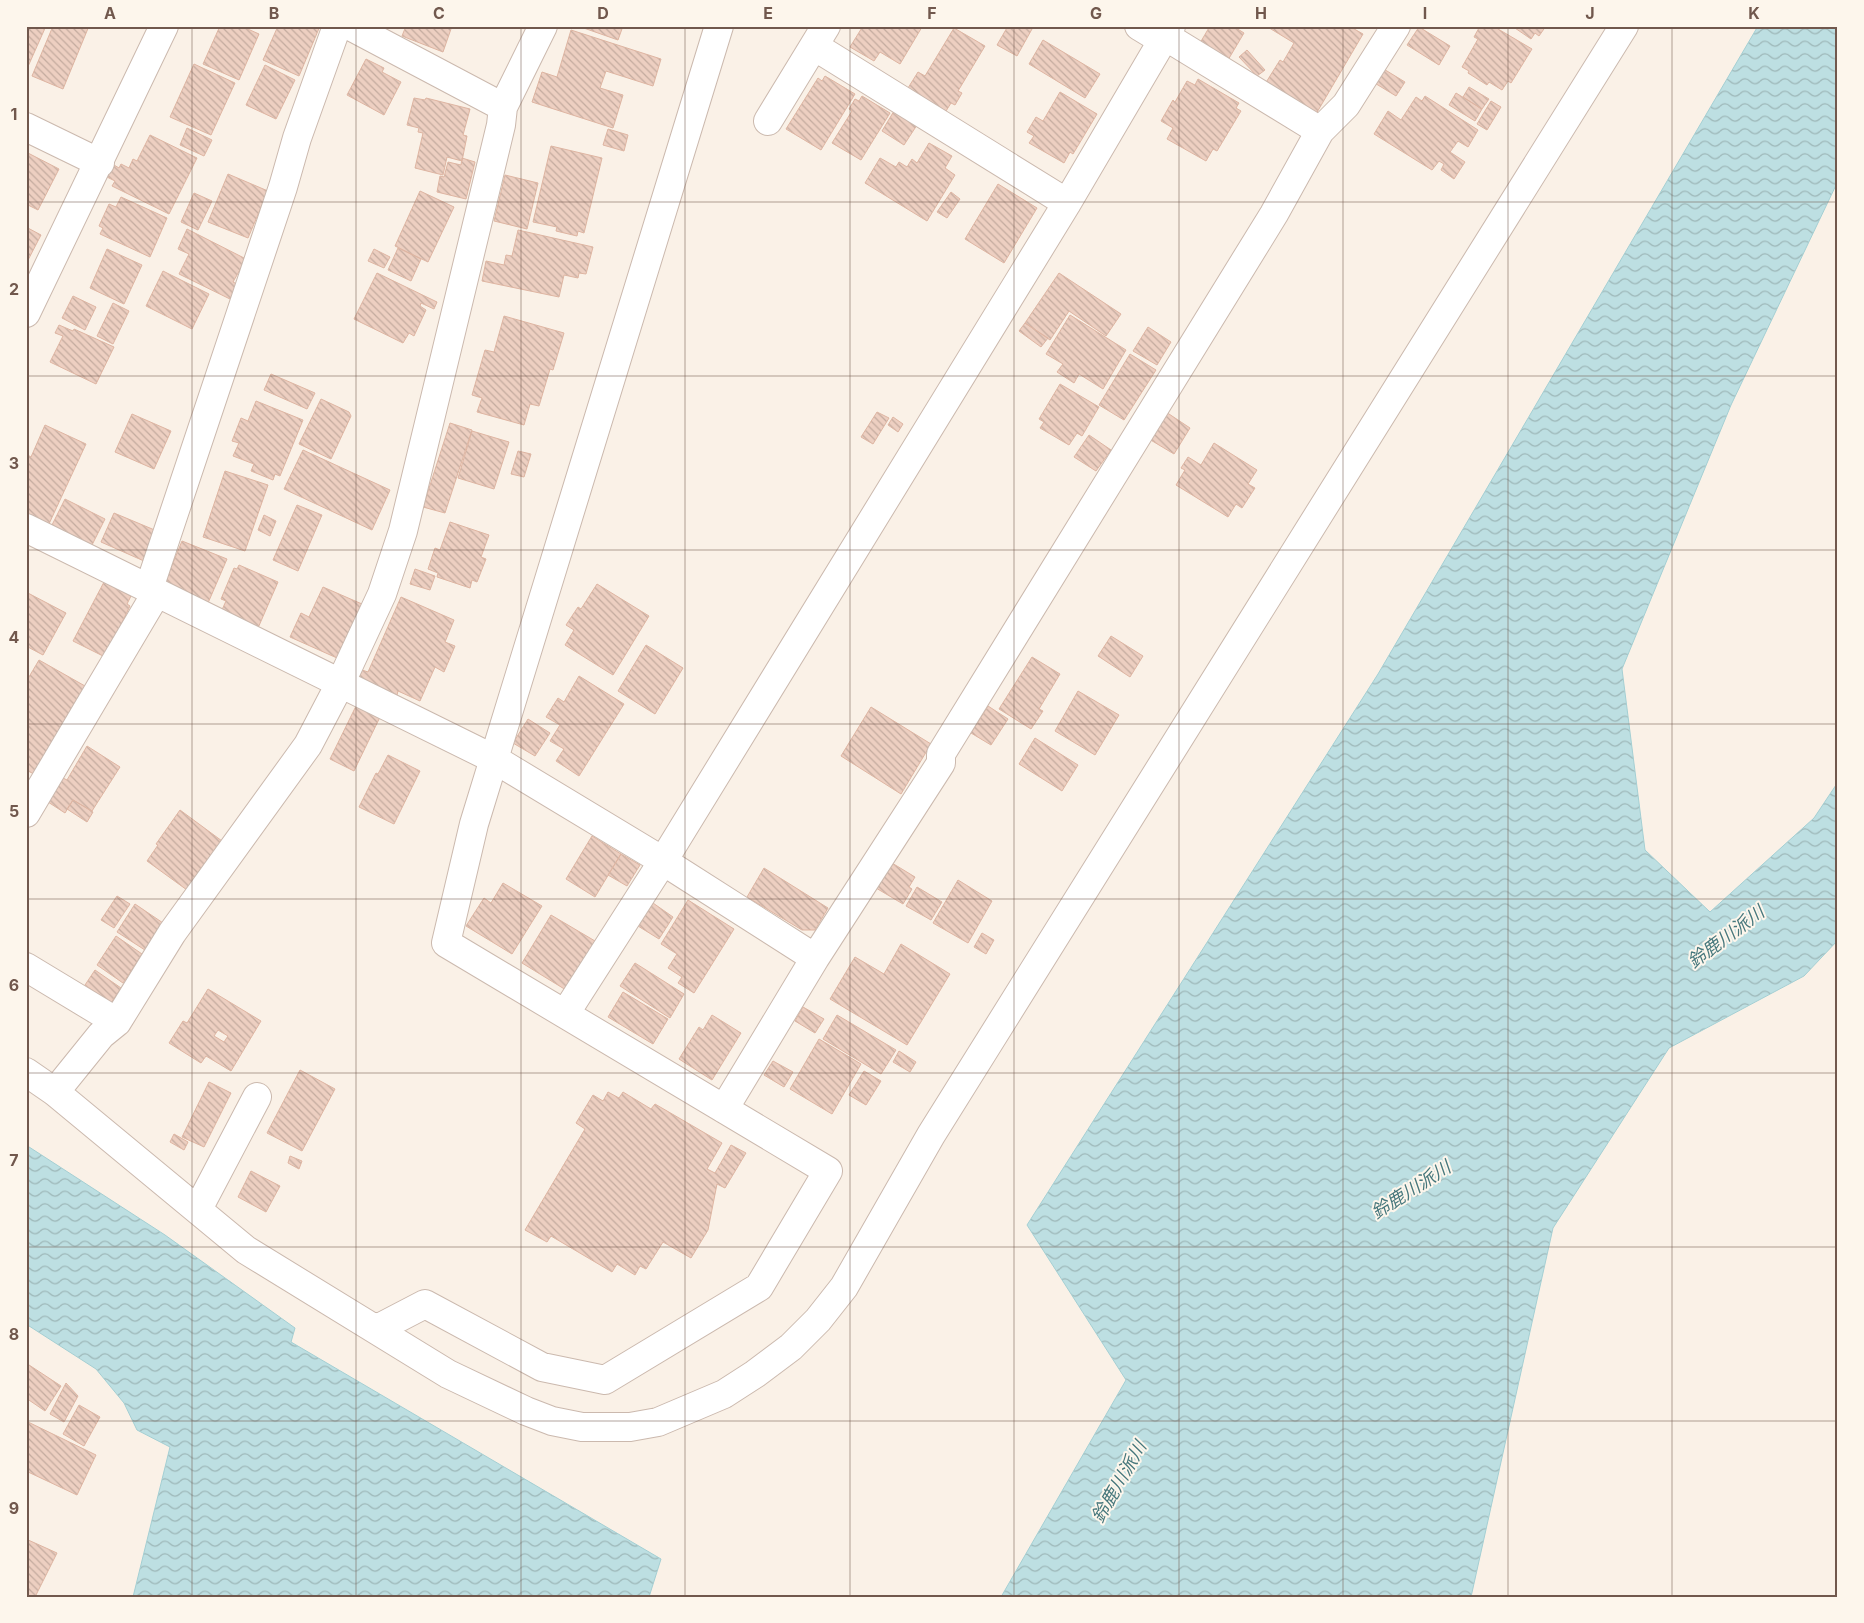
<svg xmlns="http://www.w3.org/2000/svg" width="1864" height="1623" viewBox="0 0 1864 1623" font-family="Inter,'Noto Sans JP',sans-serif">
	<defs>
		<pattern id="water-waves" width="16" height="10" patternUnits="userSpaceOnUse" patternTransform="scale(1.25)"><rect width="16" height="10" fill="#bddfe2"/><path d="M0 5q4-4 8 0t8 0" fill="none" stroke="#9eb8b9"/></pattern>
		<pattern id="building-back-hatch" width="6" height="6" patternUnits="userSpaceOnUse" patternTransform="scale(1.25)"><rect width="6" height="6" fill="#edcfc1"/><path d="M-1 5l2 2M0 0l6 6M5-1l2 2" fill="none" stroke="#c4ab9f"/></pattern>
	</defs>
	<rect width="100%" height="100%" fill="#faf1e7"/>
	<path fill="url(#water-waves)" stroke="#a4cfd3" d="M1758,26H1838V181L1731,405L1622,669L1645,850L1710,912L1814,818L1838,782V940L1804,976L1669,1048L1553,1228L1471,1597H1001L1126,1380L1027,1225L1378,674Z
		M26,1145L165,1235L295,1328L291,1342L661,1559L649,1597H133L170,1447L137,1430L124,1403L96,1369L26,1324Z"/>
	<path fill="url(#building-back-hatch)" stroke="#deb5a2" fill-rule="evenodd" d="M26,26H46L26,71Z
		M53,26H89L63,89L32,76Z
		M220,26H241L259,34L239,80L203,64Z
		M278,26H320L299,76L263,60Z
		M406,26H452L443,52L402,36Z
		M578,26H623L618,40Z
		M863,26H921L922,27L900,64L880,52L874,61L850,47Z
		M1008,26H1026L1032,29L1017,56L997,45Z
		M1210,26H1233L1244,33L1228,60L1200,43Z
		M1266,26H1349L1363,34L1316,114L1265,84L1280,60L1283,62L1294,43Z
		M1480,26L1488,28L1489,26H1493L1532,49L1511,83L1508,81L1502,90L1489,82L1487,85L1468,73L1469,71L1462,67L1478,39L1474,37Z
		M1512,26H1546L1539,36L1535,33L1531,39Z
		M1419,27L1450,46L1439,65L1407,45Z
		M954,28L985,46L958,91L962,93L955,105L951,103L946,111L908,88L918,72L925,76Z
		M571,30L661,59L653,86L606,71L600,88L623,95L613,128L532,102L542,72L557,77Z
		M1043,40L1100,74L1085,98L1029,64Z
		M1247,50L1265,70L1257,76L1239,57Z
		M366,59L384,68L382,72L401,82L384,115L347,95Z
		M194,64L235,83L211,135L170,117Z
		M265,65L295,80L276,119L246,105Z
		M1382,68L1405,82L1396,96L1373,82Z
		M825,76L855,94L821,150L786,129L818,78L822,81Z
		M1198,79L1239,103L1236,108L1241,111L1217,151L1213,149L1206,161L1167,139L1173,128L1161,121L1173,100L1175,102L1187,81L1195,85Z
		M1469,87L1489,99L1482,109L1463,97Z
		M1060,92L1097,114L1073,154L1070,152L1064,163L1029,143L1034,136L1027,132L1036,117L1043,121Z
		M1456,93L1482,109L1475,121L1449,105Z
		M862,96L890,113L861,160L832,143L852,111L849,109L855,99L859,101Z
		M1425,96L1478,130L1468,147L1458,141L1450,152L1465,162L1454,179L1441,170L1444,164L1439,161L1432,170L1374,134L1388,111L1401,120L1416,97L1422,101Z
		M414,98L425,100L426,98L470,109L463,135L467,136L462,161L447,157L443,175L415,168L423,133L418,132L419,128L407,125Z
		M1491,101L1501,107L1487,130L1477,124Z
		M894,111L917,125L904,145L882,131Z
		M187,128L212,140L204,156L180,145Z
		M608,129L628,135L624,151L603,145Z
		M150,135L197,158L169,214L112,186L115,181L107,177L114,165L119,168L121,164L129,168L133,159L137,161Z
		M929,143L952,156L945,168L955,175L927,221L865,183L880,158L896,167L899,162L907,167L912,159L917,163Z
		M551,146L602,158L584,233L578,231L577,236L556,231L557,227L533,222Z
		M26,152L59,169L38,210L26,204Z
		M462,158L475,162L466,199L437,192L440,176L444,177L448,162L461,165Z
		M228,174L268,191L248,238L208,222Z
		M505,175L538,183L527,229L494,221Z
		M998,184L1037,208L1004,263L965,239Z
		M420,191L454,207L428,262L395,246Z
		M951,192L960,199L947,218L937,212Z
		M194,193L212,201L198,230L181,222Z
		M121,197L167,218L150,257L100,234L103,228L99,226L109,204L116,207Z
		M26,227L41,235L26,264Z
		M187,229L246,259L233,282L239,285L232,300L179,274L189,254L178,249Z
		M518,230L593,247L586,274L579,273L578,278L564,275L559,297L482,281L486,261L504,265L506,255L512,256Z
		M398,248L421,259L411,281L388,270Z
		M107,249L142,265L124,304L90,288Z
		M374,249L390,257L384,268L368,261Z
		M163,271L209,294L192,329L146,306Z
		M377,273L437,302L434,309L421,303L420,306L426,310L414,336L409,333L403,343L354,319Z
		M1059,273L1121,314L1106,336L1069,311L1050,340L1025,323Z
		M73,296L96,307L85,330L62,318Z
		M113,303L129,311L113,344L97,336Z
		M1070,315L1126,350L1103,389L1079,374L1074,383L1057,372L1063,364L1046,354Z
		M504,316L564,333L553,370L550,369L539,406L530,404L524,425L477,412L482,398L472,395L485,350L494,352Z
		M1025,323L1048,338L1041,347L1019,331Z
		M59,325L73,331L74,329L114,347L96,384L50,362L63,336L55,333Z
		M1148,327L1171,342L1157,365L1133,351Z
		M1130,354L1156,370L1124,420L1099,405Z
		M271,374L315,393L307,409L264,390Z
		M1060,384L1099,407L1082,436L1077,433L1069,445L1040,428L1044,422L1039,419Z
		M321,399L349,412L351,416L331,459L299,444Z
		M256,401L303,420L280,476L275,474L273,480L251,471L254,464L233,456L239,443L232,441L241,418L248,421Z
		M877,412L889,418L873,444L861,437Z
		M1166,412L1190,428L1174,454L1149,439Z
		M132,414L171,431L154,469L115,452Z
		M893,417L903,424L898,432L888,425Z
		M450,423L472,430L445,513L423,507Z
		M45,425L86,444L48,526L26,516V454L31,457Z
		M472,431L509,442L494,489L458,478Z
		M1089,435L1111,450L1096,471L1074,457Z
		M1214,443L1257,470L1248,484L1255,488L1242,508L1236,504L1228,517L1176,485L1185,470L1181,468L1188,457L1201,465Z
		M303,450L390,490L372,530L284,489Z
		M518,451L531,454L524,477L511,474Z
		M225,471L268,485L245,551L203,537Z
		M65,499L105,519L91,547L51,527Z
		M297,505L322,515L298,571L273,560Z
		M114,513L157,531L144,561L101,542Z
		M264,515L276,521L270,536L258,530Z
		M450,522L489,535L481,557L486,559L477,582L472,580L470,588L437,577L438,573L428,569L435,548L440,550Z
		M182,541L227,559L208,603L186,594L187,591L165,582Z
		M239,565L278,582L258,628L221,612L226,601L221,599L234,568L237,569Z
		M415,569L435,576L430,590L410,584Z
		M104,582L131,596L127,604L130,606L105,657L73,641Z
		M597,584L649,616L613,675L565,645L574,630L566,625L578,607L581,609Z
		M323,587L362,604L337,658L290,637L301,613L309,617Z
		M26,592L66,613L43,655L26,646Z
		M401,597L454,620L445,642L455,646L444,672L435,667L420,701L398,691L397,695L359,678L362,670L368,672Z
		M1111,636L1143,656L1130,677L1098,656Z
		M646,645L683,668L655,714L618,691Z
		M1032,657L1060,674L1039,709L1043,711L1031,729L999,709Z
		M39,660L85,686L77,700L81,702L34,774L26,770V682Z
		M579,676L624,704L579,776L556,761L564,749L550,741L560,725L546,717L558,698L564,702Z
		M1078,691L1119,715L1095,755L1055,731Z
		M357,704L381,715L354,771L330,759Z
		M988,706L1008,719L991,745L971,733Z
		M871,707L931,744L901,794L841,756Z
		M528,719L550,733L535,756L513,743Z
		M1035,738L1078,765L1062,791L1019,764Z
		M87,746L120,767L92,811L73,800L65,813L48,802L63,778L67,780Z
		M388,755L420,771L394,824L359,807L376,773L378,774Z
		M73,800L93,812L87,822L67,809Z
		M180,810L222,841L187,890L147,861L158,845L156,844Z
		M592,836L621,854L595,897L566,879Z
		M621,854L640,865L627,886L608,875Z
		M892,863L915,877L909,887L912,889L903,904L876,888Z
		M764,868L828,908L815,930H802L747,897Z
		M958,880L992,901L968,943L933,923Z
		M503,883L542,906L512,954L466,926L484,898L491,903Z
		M917,887L942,902L931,920L906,906Z
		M117,896L130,904L114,928L101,920Z
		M688,900L734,929L694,993L678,983L682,977L668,968L677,954L661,944Z
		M653,903L673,917L659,939L638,926Z
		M135,904L166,925L148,952L117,932Z
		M551,915L595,941L566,990L522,963Z
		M982,933L994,940L986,954L974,947Z
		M116,936L142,954L123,983L97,965Z
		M901,944L950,974L907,1045L830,999L855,957L884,974Z
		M635,963L684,994L670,1018L620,986Z
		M95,970L121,988L111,1003L85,985Z
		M208,989L261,1021L231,1071L206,1056L201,1063L169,1043L183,1021L187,1023ZM218,1030L228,1036L224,1042L214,1036Z
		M623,992L668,1019L653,1044L608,1017Z
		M803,1007L824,1019L815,1033L795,1021Z
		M712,1015L741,1033L712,1080L679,1059L699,1027L703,1030Z
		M837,1015L896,1050L881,1074L823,1039Z
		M819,1039L861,1064L832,1114L790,1089Z
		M899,1051L916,1062L910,1072L893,1062Z
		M773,1061L793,1072L784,1087L764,1075Z
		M300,1070L335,1089L302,1151L267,1133Z
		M864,1071L881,1081L866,1105L849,1095Z
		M209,1082L231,1093L204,1147L182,1137Z
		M608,1092L619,1098L623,1092L651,1109L655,1104L722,1143L707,1169L715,1173L731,1145L746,1153L725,1188L717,1184L708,1230L691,1258L663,1242L646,1269L640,1266L635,1275L617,1264L612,1272L551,1236L547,1242L525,1230L585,1129L576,1123L593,1095L603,1101Z
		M174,1134L188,1142L184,1150L170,1142Z
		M290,1156L302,1161L299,1169L288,1163Z
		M251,1171L280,1186L266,1212L238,1197Z
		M26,1363L61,1386L45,1411L26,1398Z
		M66,1383L78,1396L64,1422L50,1414Z
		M79,1405L100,1417L84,1446L63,1434Z
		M26,1421L96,1455L77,1495L26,1471Z
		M26,1539L57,1553L35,1597H26Z"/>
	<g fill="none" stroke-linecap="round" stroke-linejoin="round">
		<g stroke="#cbb9ae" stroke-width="30">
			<path id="minor" d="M350,26L503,107
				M1139,26L1162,40
				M1165,36L1320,131
				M814,46L1067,203
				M768,121L826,26
				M26,127L100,163
				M26,313L164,26
				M26,528L494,759L663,861L815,958
				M149,588L283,187L297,138L337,26
				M26,813L157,592
				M26,967L117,1022
				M565,1014L663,861L1067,203L1171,26
				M26,1072L55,1092L246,1250L448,1374L526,1411L552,1421L582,1427H630L658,1422L724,1394L755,1374L791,1347L818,1320L844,1287L931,1135L1624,26
				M55,1092L101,1035L117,1022L172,933L308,745L341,682L382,594L403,531L501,125L503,107L543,26
				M724,1109L815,958L941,763V754L1274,214L1320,131L1346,105L1396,26
				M198,1209L257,1097
				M377,1329L425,1304L542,1367L605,1380L759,1287L828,1171L446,943L474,824L719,26"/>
		</g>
		<use href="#minor" stroke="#fff" stroke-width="28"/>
	</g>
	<path fill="none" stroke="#71584d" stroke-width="1" stroke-opacity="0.55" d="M192,26V1597M356,26V1597M521,26V1597M685,26V1597M850,26V1597M1014,26V1597M1179,26V1597M1343,26V1597M1508,26V1597M1672,26V1597M26,202H1838M26,376H1838M26,550H1838M26,724H1838M26,899H1838M26,1073H1838M26,1247H1838M26,1421H1838"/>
	<g text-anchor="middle" stroke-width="4" stroke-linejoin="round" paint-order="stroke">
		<g font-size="18" font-style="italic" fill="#46777c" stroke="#fdf6ec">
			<text transform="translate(1726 937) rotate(-37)" y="6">鈴鹿川派川</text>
			<text transform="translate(1411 1190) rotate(-33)" y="6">鈴鹿川派川</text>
			<text transform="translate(1119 1482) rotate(-60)" y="6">鈴鹿川派川</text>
		</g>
	</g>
	<rect width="1864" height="1623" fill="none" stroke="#fdf6ec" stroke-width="55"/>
	<rect x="28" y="28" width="1808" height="1568" fill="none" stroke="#71584d" stroke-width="2"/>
	<g font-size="16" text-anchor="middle" font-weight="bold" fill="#71584d">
		<text x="110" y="19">A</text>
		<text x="274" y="19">B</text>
		<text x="439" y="19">C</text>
		<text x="603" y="19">D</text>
		<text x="768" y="19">E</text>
		<text x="932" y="19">F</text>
		<text x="1096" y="19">G</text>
		<text x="1261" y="19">H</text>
		<text x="1425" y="19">I</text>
		<text x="1590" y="19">J</text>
		<text x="1754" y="19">K</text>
		<text x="14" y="120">1</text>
		<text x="14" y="295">2</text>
		<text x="14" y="469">3</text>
		<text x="14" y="643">4</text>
		<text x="14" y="817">5</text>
		<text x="14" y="991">6</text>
		<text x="14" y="1166">7</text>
		<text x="14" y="1340">8</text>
		<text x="14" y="1514">9</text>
	</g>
</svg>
